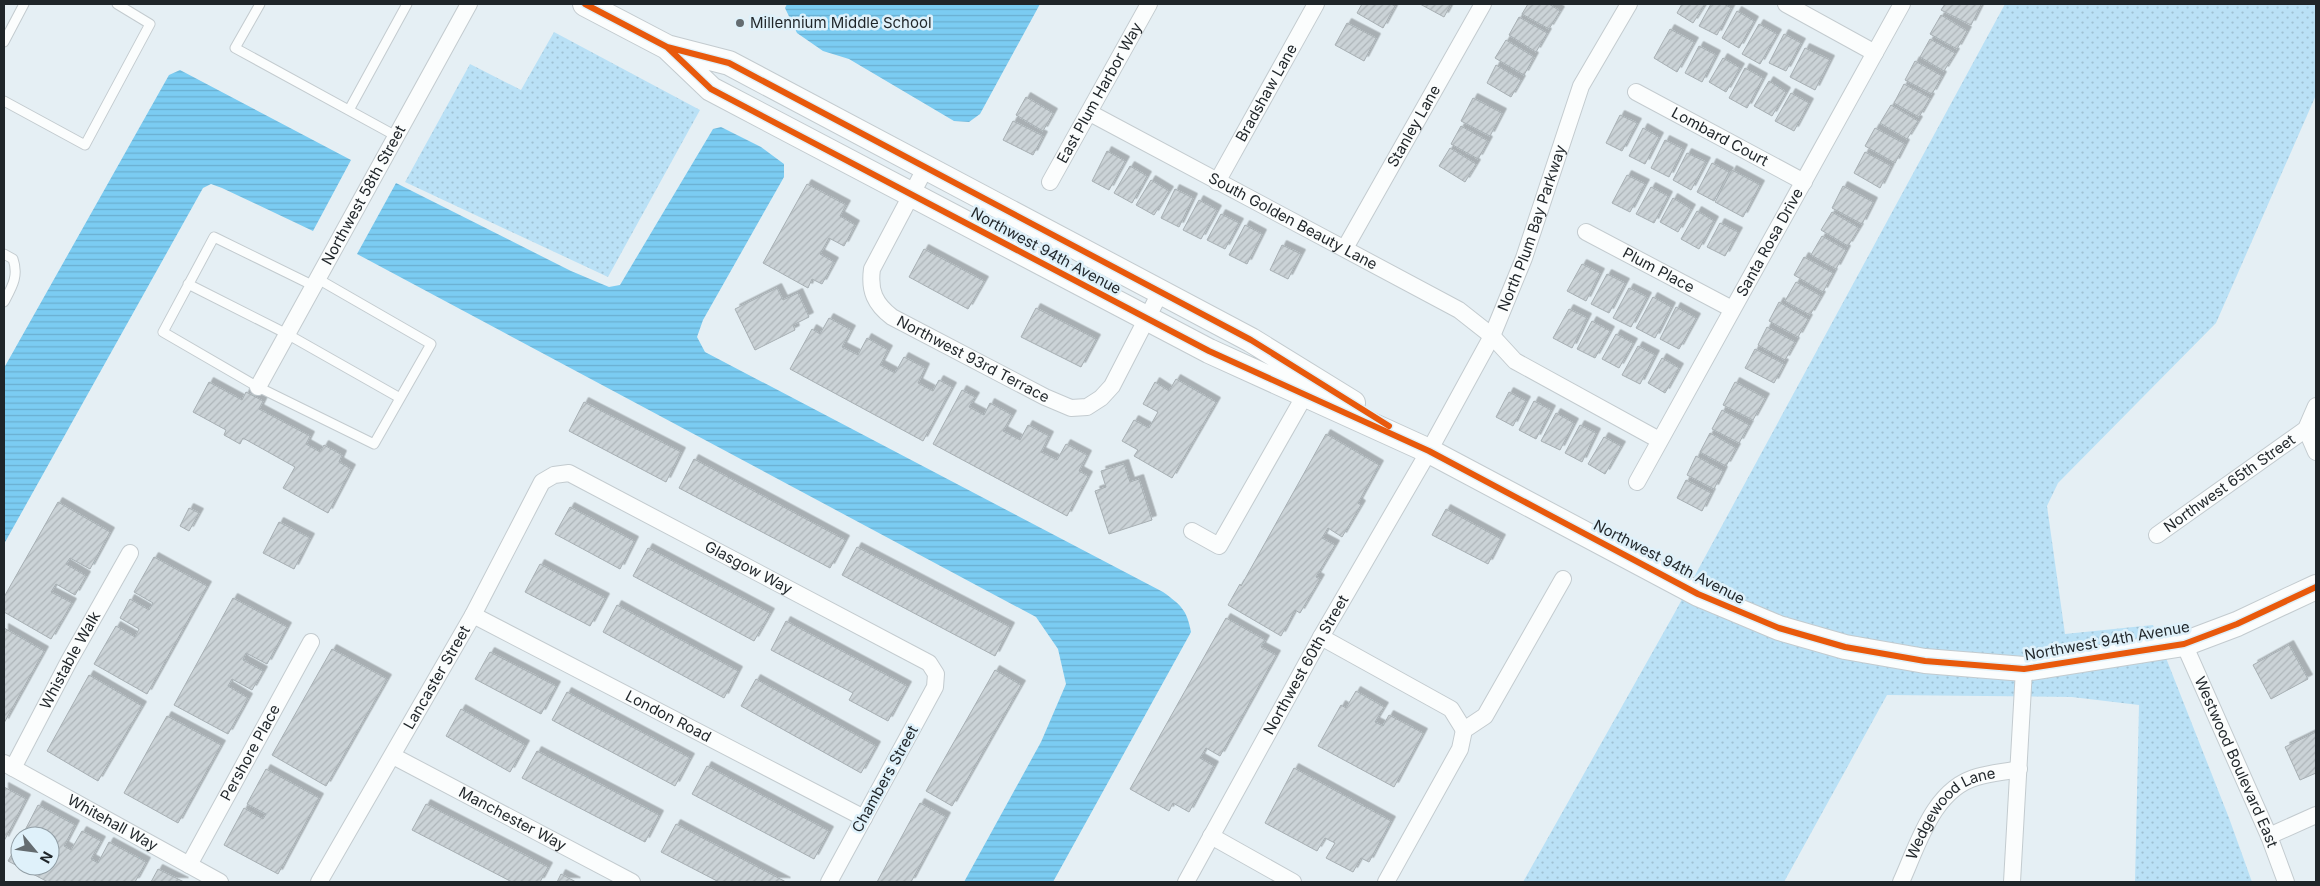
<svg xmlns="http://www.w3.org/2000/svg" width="2320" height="886" viewBox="0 0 2320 886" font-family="Inter,sans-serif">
	<defs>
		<pattern id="grass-dots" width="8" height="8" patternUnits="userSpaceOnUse" patternTransform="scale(1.25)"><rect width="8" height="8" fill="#bae1f6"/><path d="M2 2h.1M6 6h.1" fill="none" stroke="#9fc1d3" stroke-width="1.8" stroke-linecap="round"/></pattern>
		<pattern id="water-rules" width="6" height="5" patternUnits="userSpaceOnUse" patternTransform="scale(1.25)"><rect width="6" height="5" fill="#7bccf2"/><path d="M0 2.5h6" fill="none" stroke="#6aafd0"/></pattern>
		<pattern id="building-hatch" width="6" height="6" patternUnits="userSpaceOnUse" patternTransform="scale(1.25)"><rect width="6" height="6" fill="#cbd3d7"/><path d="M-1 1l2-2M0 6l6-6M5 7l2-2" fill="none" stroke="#aeb5b9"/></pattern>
		<filter id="shadow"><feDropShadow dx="4.5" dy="-4.5" stdDeviation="0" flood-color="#0004"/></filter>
	</defs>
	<rect width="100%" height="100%" fill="#e5eff4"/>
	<path fill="url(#grass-dots)" d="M2005,4H2316V95L2216,323L2058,483L2047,506L2065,634L2153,625L2229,818L2252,882H2135L2139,705L2072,697L1887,695L1784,882H1523L1674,614Z
		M554,32L700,110L608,277L405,182L470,64L521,90Z"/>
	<path fill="url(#water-rules)" d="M787,4H1040L980,114L969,122L954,121L849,59L823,51L797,33L785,8Z
		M180,70L351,160L313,231L222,188L211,184L203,188L4,544V368L169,75Z
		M721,127L761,147L784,164V177L703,320L697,337L705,352L1163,592C1181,605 1187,610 1191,632L1053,882H964L1041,742L1066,684L1058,649L1036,617L357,254L396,183L571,271L609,287L620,285L713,129Z"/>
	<path fill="url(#building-hatch)" stroke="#a7afb3" filter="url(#shadow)" d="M1362,4H1391L1395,6L1383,28L1357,13Z
		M1420,4H1451L1444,17Z
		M1528,4H1549L1560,11L1549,29L1522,14Z
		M1682,4H1705L1693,23L1677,13Z
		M1711,4H1724L1731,8L1717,35L1699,26Z
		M1945,4H1978L1981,5L1971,25L1941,10Z
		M1737,11L1754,21L1739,48L1722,38Z
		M1941,15L1967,31L1957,49L1930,34Z
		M1519,17L1547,33L1536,52L1509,35Z
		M1347,23L1376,38L1364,61L1335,45Z
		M1759,24L1777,34L1760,64L1742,54Z
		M1670,29L1694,42L1677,72L1654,58Z
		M1784,34L1801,43L1786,71L1769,63Z
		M1930,39L1955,53L1944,71L1920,57Z
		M1506,40L1534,57L1524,75L1495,58Z
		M1699,46L1716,55L1702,82L1685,73Z
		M1805,48L1830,60L1815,90L1790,77Z
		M1723,58L1740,68L1726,92L1709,82Z
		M1915,61L1942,76L1932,94L1905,80Z
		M1496,65L1521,80L1511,97L1487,83Z
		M1745,68L1763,78L1747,108L1729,98Z
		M1769,81L1786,92L1772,116L1754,106Z
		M1904,84L1930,98L1919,117L1894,103Z
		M1791,93L1809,103L1794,131L1775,121Z
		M1026,97L1053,113L1043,131L1016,115Z
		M1473,98L1502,113L1490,136L1461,121Z
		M1891,105L1918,121L1907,139L1880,123Z
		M1620,115L1637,123L1622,151L1606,143Z
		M1013,121L1043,136L1033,155L1003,140Z
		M1461,126L1488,141L1478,159L1451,144Z
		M1643,128L1659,137L1645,164L1629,156Z
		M1875,128L1905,144L1895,163L1865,146Z
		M1665,140L1683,149L1669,177L1651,168Z
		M1450,148L1476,164L1465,182L1439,166Z
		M1107,151L1125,161L1109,190L1092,181Z
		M1865,152L1891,166L1880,188L1854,173Z
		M1687,153L1706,162L1691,190L1673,180Z
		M1712,163L1729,172L1714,201L1697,192Z
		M1130,166L1147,176L1132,203L1114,193Z
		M1732,170L1760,185L1743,217L1715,202Z
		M1627,175L1645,184L1630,212L1612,203Z
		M1151,180L1169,191L1154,215L1136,205Z
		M807,184L846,205L840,216L855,225L844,246L829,238L820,254L834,262L822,284L812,279L808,288L763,263Z
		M1843,186L1873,202L1862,224L1832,208Z
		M1651,187L1668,196L1654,223L1636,214Z
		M1175,189L1193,198L1179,227L1161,218Z
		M1673,198L1691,209L1678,232L1660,222Z
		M1199,200L1217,210L1201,239L1183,230Z
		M1697,211L1714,221L1699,249L1681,239Z
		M1832,212L1859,228L1848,246L1821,230Z
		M1221,214L1239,223L1225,249L1207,240Z
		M1720,223L1738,232L1725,256L1707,247Z
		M1245,225L1262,234L1247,264L1229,255Z
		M1822,236L1846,250L1836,269L1811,255Z
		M1282,245L1301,254L1288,279L1270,270Z
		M924,249L984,281L968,309L909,277Z
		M1804,257L1833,273L1823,292L1794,275Z
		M1582,264L1600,273L1586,301L1567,291Z
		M1607,274L1625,283L1609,313L1591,304Z
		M1796,282L1821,296L1810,315L1785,301Z
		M777,288L783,300L798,293L809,317L793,325L795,330L755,350L735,309Z
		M1629,288L1647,297L1631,327L1613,318Z
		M1653,297L1671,307L1655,338L1636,328Z
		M1779,302L1808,319L1798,337L1769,321Z
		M1676,307L1696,318L1679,349L1660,339Z
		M1036,308L1096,339L1081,367L1021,337Z
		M1569,309L1587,318L1572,348L1553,338Z
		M829,318L851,330L842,347L858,355L867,338L888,350L880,365L895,373L904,357L925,368L918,383L933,391L939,380L952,387L923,441L790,369L812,329L820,334Z
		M1592,321L1610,331L1595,358L1577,349Z
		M1767,327L1795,342L1785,360L1758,345Z
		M1616,334L1633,343L1619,368L1602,359Z
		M1638,346L1655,355L1640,384L1622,375Z
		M1755,349L1784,364L1774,383L1745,368Z
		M1662,358L1679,368L1665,393L1648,383Z
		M1176,379L1216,402L1172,478L1134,456L1138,450L1122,441L1134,420L1149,428L1158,412L1143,404L1155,382L1169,391Z
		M209,382L242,400L246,392L263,401L259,409L310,436L306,444L320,452L324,445L342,455L339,462L351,469L328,513L283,488L295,467L243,438L240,444L224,435L226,430L193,412Z
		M1735,382L1765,398L1753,420L1723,405Z
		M962,390L975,397L969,407L984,415L990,403L1012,415L1003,431L1020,440L1028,425L1049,436L1041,452L1057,460L1066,444L1087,455L1079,471L1088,476L1067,516L933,444Z
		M1509,392L1526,401L1513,426L1496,417Z
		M1534,401L1551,410L1536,439L1519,430Z
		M584,402L681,452L666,482L569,431Z
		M1722,410L1749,425L1739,443L1712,429Z
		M1556,413L1574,423L1560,450L1541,441Z
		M1580,425L1596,433L1582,462L1565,453Z
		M1710,433L1736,448L1726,466L1700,452Z
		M1326,434L1379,465L1358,503L1361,505L1342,537L1328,528L1322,538L1335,545L1316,577L1320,579L1300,613L1295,610L1281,636L1228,605L1240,584L1241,586Z
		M1604,437L1621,446L1605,474L1588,464Z
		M1696,456L1723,471L1714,489L1687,475Z
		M694,459L845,540L830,568L679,488Z
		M1124,464L1130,482L1139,479L1152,520L1109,534L1095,491L1106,487L1101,471Z
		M1686,480L1711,493L1702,511L1677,498Z
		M58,502L110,532L90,569L70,558L66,564L86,576L75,595L56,584L51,592L72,603L51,639L4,612V597Z
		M570,507L634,541L620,569L555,534Z
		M189,508L199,513L189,531L180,526Z
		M1446,509L1501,539L1488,564L1432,535Z
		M279,522L310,538L294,569L263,553Z
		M857,547L1010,627L995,656L842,575Z
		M648,548L770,613L754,641L633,576Z
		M154,557L207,586L147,694L94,664L116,626L135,637L139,629L120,618L130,599L149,610L153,603L134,592Z
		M540,564L605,598L590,626L525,592Z
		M233,598L287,627L267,664L246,653L243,660L263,671L252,690L232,679L228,686L248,698L228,734L174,705Z
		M617,605L738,671L724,698L603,632Z
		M1226,618L1265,640L1261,647L1276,655L1220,756L1206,748L1200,758L1214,766L1189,812L1173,803L1169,811L1130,789Z
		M786,621L907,686L888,721L849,700L853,693L771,650Z
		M4,628L44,651L4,723Z
		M2289,645L2308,679L2271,699L2253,665Z
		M332,649L387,679L326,786L272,755Z
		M490,652L556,686L541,714L475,679Z
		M995,670L1021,685L952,806L926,791Z
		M89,675L142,706L98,781L47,751Z
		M756,679L876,746L861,773L741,706Z
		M1356,691L1384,707L1375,722L1383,726L1389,715L1423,733L1394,787L1318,746L1341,705L1346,708Z
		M567,692L690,758L675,786L552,720Z
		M461,709L525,745L510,772L446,736Z
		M167,716L221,745L178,823L124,793Z
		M2316,732V773L2300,780L2285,747Z
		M537,751L659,815L645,842L522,778Z
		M707,766L829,831L814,859L692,794Z
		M1294,768L1391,821L1369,862L1361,858L1353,872L1326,858L1335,843L1325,838L1317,851L1265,823Z
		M266,769L319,798L278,874L224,845L244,808L263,819L266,814L247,804Z
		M4,787L26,799L4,841Z
		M920,803L946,817L911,882H877Z
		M426,804L548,867L540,882H512L412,830Z
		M38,805L75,825L64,846L71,850L82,831L101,841L91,859L98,863L109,842L146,862L135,882H48L8,861L20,840V866H50V836H22Z
		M676,824L786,882H719L661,852Z
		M158,869L184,882H151Z
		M561,874L576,882H557Z"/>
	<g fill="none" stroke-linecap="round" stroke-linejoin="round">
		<g stroke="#c3cbcf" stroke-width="11">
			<path id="lane" d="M260,4L235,48L396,136
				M4,42L24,4
				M4,101L85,145L150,24L117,4
				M349,110L407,4
				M4,254L13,259C19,276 12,287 4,302
				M188,284L287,334L400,398
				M314,286L214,237L163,332L258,387L374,444L431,344L318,279"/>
		</g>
		<g stroke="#c3cbcf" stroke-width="18">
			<g id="street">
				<path d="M1786,4L1875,53"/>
				<path id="s1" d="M1636,92L1804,182"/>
				<path id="s2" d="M1090,113L1459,310L1492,336L1515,361L1659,440"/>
				<path id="s3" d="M926,167L872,269C869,291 875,304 892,317L1045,397L1071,408L1087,407L1101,398L1112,386L1161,291"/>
				<path id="s4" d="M1050,182L1149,4"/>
				<path id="s5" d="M1217,182L1316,4"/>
				<path id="s6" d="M1586,232L1732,309"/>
				<path id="s7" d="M1345,248L1483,4"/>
				<path id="s8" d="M258,387L469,4"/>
				<path d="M2306,429L2316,452"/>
				<path id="s9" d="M1637,482L1902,4"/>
				<path d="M1192,531L1219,546L1305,395"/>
				<path id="s10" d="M2157,535L2306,429L2316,406"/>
				<path id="s11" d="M473,615L864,818"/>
				<path d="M1321,637L1451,709L1464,730"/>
				<path id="s12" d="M2184,644L2269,836L2286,882"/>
				<path id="s13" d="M393,756L632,882"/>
				<path id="s14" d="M4,763L220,882"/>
				<path id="s15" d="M13,768L69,661L130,553"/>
				<path d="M1211,836L1293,882"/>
				<path d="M2269,836L2316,815"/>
				<path id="s16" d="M189,865L311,642"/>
				<path id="s17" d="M319,882L473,615L542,482L554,475L569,473L929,663L936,674L935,687L829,882"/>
				<path id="s18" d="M1186,882L1321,637L1429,451L1492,336L1524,258L1581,86L1629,4"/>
				<path d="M1386,882L1460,749L1464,730L1485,716L1563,579"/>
				<path id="s19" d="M1901,882C1918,845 1933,789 1977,777C1991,773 2005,772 2019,769"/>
				<path d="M2012,882L2024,669"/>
			</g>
		</g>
		<g stroke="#c3cbcf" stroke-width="26">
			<path id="secondary" d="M585,4L667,47L729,63L1251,340L1353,403
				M667,47L711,89L1209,351L1429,451L1698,594L1779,628L1845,647L1925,661L2024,669L2184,644L2237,624L2316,587"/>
		</g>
		<use href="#lane" stroke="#fbfdfd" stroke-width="9"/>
		<use href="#street" stroke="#fbfdfd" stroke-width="16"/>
		<use href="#secondary" stroke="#fbfdfd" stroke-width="24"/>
		<g stroke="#dff1fa" stroke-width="9">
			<path id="cycleway" d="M585,4L667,47L729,63L1251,340L1389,426
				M667,47L711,89L1209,351L1429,451L1698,594L1779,628L1845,647L1925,661L2024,669L2184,644L2237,624L2316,587"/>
		</g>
		<use href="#cycleway" stroke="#e8590c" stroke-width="6"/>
	</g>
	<circle fill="#646c70" stroke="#dff1fa" stroke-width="2" cx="740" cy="23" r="5"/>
	<g text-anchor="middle" stroke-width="5" stroke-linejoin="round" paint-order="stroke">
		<g font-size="15" fill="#1f2529" stroke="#dff1fa" text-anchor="start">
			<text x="750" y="28">Millennium Middle School</text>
		</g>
		<g font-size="15" fill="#1f2529" stroke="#dff1fa">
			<text dy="5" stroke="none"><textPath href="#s4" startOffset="102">East Plum Harbor Way</textPath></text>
			<text dy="5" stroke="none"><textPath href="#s5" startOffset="102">Bradshaw Lane</textPath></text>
			<text dy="5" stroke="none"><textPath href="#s7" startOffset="140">Stanley Lane</textPath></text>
			<text dy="5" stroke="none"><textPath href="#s1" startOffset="95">Lombard Court</textPath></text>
			<text dy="5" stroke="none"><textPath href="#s8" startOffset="219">Northwest 58th Street</textPath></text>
			<text dy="5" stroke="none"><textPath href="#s2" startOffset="230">South Golden Beauty Lane</textPath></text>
			<text dy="5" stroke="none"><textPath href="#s18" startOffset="741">North Plum Bay Parkway</textPath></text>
			<text dy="5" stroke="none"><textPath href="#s9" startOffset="274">Santa Rosa Drive</textPath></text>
			<text transform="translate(1046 251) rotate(28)" y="5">Northwest 94th Avenue</text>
			<text dy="5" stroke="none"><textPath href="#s6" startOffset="82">Plum Place</textPath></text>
			<text dy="5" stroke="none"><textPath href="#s3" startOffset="262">Northwest 93rd Terrace</textPath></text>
			<text dy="5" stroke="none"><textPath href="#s10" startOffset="89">Northwest 65th Street</textPath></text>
			<text transform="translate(1669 562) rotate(27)" y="5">Northwest 94th Avenue</text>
			<text dy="5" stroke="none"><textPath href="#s17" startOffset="690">Glasgow Way</textPath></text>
			<text transform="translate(2107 641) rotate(-10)" y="5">Northwest 94th Avenue</text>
			<text dy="5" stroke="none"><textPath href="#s15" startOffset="122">Whistable Walk</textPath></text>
			<text dy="5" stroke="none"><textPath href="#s18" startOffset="248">Northwest 60th Street</textPath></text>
			<text dy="5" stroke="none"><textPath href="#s17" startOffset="236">Lancaster Street</textPath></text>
			<text dy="5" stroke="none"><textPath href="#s11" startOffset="220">London Road</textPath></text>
			<text dy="5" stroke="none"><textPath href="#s16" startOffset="128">Pershore Place</textPath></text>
			<text dy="5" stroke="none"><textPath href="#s12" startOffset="129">Westwood Boulevard East</textPath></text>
			<text transform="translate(885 779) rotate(-61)" y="5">Chambers Street</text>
			<text dy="5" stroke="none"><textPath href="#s13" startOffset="135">Manchester Way</textPath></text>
			<text dy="5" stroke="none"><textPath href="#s19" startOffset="89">Wedgewood Lane</textPath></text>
			<text dy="5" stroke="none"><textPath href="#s14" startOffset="124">Whitehall Way</textPath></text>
		</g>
	</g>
	<rect width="2320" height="886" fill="none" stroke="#1f2529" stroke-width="10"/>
	<g transform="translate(35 851) rotate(119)"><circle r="24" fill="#dff1fa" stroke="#929fa6"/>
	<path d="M0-4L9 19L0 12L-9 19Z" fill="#646c70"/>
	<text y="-8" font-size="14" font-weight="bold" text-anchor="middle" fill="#1f2529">N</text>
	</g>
</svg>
